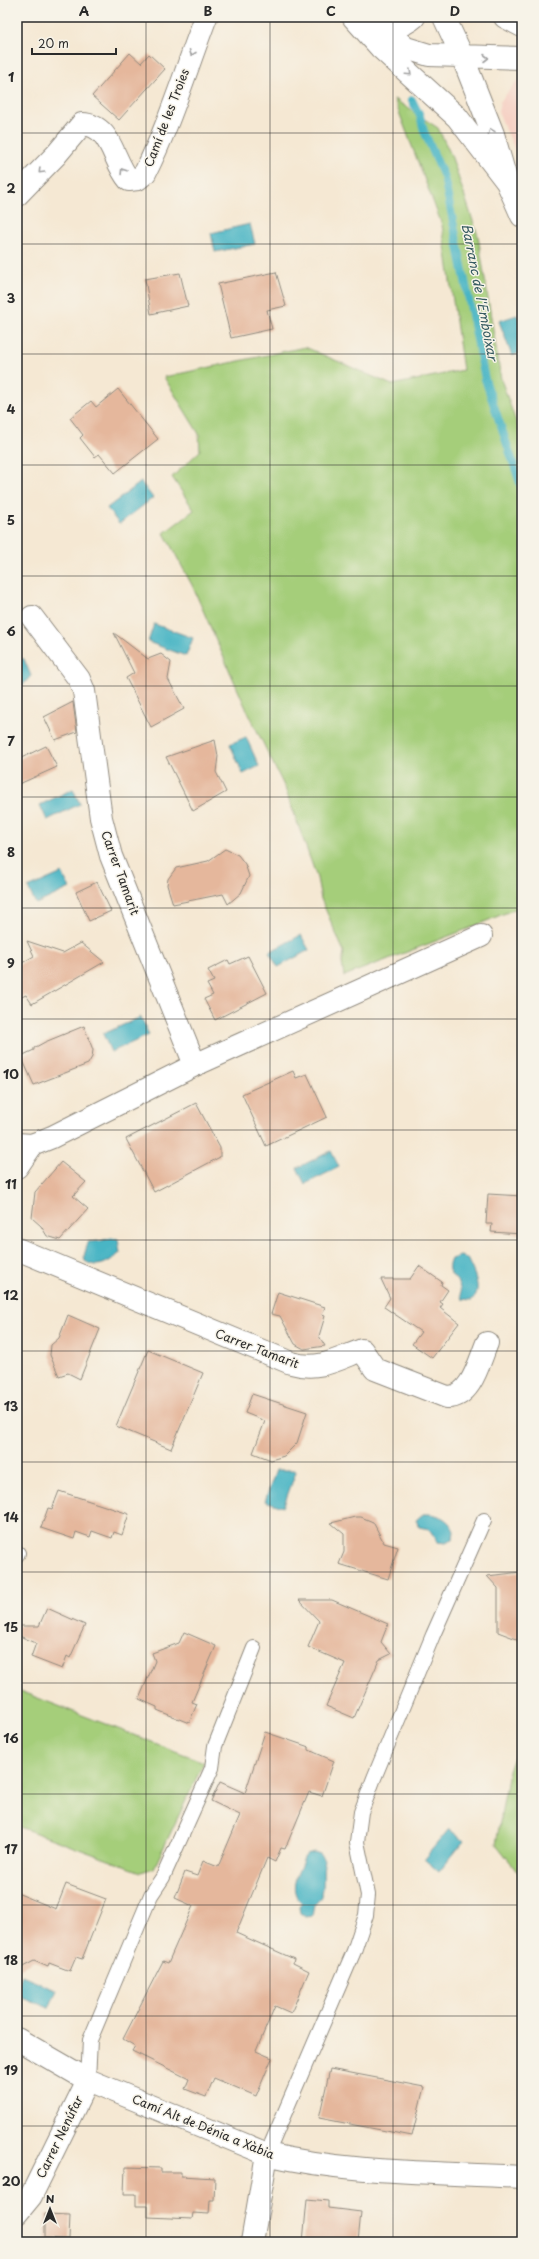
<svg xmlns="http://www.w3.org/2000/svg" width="539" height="2259" viewBox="0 0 539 2259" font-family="'Playpen Sans',sans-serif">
	<rect width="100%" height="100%" fill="#f7f3e8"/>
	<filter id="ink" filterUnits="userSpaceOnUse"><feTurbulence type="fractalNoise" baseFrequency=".025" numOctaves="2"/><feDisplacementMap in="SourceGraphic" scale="8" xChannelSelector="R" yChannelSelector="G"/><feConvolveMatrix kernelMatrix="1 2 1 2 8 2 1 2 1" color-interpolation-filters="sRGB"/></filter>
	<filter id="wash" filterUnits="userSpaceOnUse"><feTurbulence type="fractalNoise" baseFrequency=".012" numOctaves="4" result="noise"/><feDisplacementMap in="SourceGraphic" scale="16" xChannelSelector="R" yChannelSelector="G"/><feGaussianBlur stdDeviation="0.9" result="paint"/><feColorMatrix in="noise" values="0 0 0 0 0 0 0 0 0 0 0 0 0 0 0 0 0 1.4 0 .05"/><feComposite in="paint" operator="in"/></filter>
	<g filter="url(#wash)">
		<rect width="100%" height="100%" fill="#f5e8d3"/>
		<path fill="#f6d1c5" d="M522,79V165L498,112L500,102L516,82Z"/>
		<path fill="#a5ce7a" stroke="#687c52" d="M394,99L438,128L451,155L478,236L501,379L522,439V906L470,928L344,976L342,963L344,952L321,899L317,878L285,788L245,706L192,585L164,533L194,510L172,477L200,451L199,434L164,377L305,347L392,385L463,370L442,225Z
			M17,1690L204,1762L154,1868L141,1872L17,1826Z
			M522,1735V1877L496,1844L509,1771Z"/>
		<path fill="#49b5c5" stroke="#3a7078" d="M250,224L255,244L215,252L211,233Z
			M517,315L522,327V352L512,356L499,321Z
			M141,482L153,498L119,524L107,508Z
			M154,624L193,638L186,656L148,642Z
			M17,658L24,659L31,676L17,691Z
			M246,737L259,766L243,774L230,744Z
			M73,789L80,804L47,820L40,805Z
			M62,873L70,888L36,904L28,888Z
			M301,935L309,950L278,967L269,952Z
			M141,1017L149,1035L111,1052L103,1034Z
			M331,1151L339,1167L305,1184L297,1168Z
			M111,1238L118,1239L120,1253C109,1262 98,1270 85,1261L84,1256L88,1242L100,1241Z
			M460,1256L467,1258C472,1270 484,1288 472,1300L462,1299C460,1294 461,1290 459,1285C455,1274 444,1275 451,1259Z
			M276,1470H295L296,1472L283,1507L265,1501Z
			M423,1514C436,1513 449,1518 454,1531L453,1539L446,1543L438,1542L429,1529L419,1527L416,1520Z
			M449,1829L464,1841L439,1872L424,1859Z
			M314,1852L320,1854L325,1860C320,1876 329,1893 314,1905L312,1916L305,1917L300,1913L299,1907L302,1903C287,1890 298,1874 304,1858L307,1854Z
			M22,1975L57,1990L49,2008L17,1995V1988Z"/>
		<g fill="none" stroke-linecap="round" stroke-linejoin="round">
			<path stroke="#49b5c5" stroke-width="8" d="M412,100L420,116L424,131L444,177L485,379L522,489"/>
		</g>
		<g id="blocks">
			<path fill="#e5b79c" d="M130,53L141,63L149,54L165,69L119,120L92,96Z
				M276,272L286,306L267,310L272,329L231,338L218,284Z
				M180,273L188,306L151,314L145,279Z
				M118,389L158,439L115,473L99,454L95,457L80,438L83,435L70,418L91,401L96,407Z
				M114,633L148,659L161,654L171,662L168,679L184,709L151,727L126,678L134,673Z
				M73,702L77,732L55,740L44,717Z
				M215,740L218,756L216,772L226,792L193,811L166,757Z
				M46,746L57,767L17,785V760Z
				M225,849L238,855L245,864L249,876L241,893L228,904L223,894L173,904L167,885L168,879L176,868L208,861Z
				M97,882L111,911L89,921L76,892Z
				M27,941L63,953L81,943L104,962L32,1004L26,995L17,999V966L34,956Z
				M248,956L267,993L215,1020L204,999L213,995L207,984L214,981L208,970L228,960L230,964Z
				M84,1026L93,1050L92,1057L88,1064L34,1085L21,1056L34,1050V1048L45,1042Z
				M293,1071L296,1078L307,1074L327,1117L266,1146L242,1094Z
				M196,1103L220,1148V1157L154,1192L126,1139Z
				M61,1162L86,1182L73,1196L88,1209L60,1240L47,1236L41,1226L32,1218L35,1192Z
				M488,1194L522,1196V1234L491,1232L492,1224H486Z
				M419,1266L442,1282L441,1285L448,1290L440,1302L443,1304L440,1308L459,1323L432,1358L412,1344L421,1332L384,1307L390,1298L381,1279H410Z
				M278,1292L325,1307L322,1315L325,1316L319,1336L325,1346L304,1349L295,1344L280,1316L271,1314Z
				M68,1315L100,1329L80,1379L68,1373L59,1376L50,1355L51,1345L59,1338Z
				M148,1350L203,1373L171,1449L116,1426Z
				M252,1394L307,1412L297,1443L284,1456L271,1460L253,1453L265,1421L245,1413Z
				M59,1491L129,1514L122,1535L114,1532L112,1538L92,1531L90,1537L76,1532L74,1539L41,1528L48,1508L52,1509Z
				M355,1517H361L373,1522L384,1543L398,1547L388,1579L339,1564L344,1552V1534L331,1523Z
				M522,1572V1641L498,1632V1588L487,1576Z
				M299,1600H332L388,1624L381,1642L391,1654L379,1660L354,1718L326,1706L345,1663L308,1647L319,1621Z
				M47,1608L85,1625L70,1658L67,1656L62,1669L31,1657L36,1643L17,1635V1626H39Z
				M184,1632L216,1646L192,1702L197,1704L189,1723L157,1710V1707L139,1699L155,1661L152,1653L179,1643Z
				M265,1732L309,1747V1750L334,1761L322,1796L309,1792L285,1849L281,1848L275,1862L267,1858L236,1933L294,1959L293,1963L309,1971L291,2013L275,2006L256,2051L272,2058L256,2096L214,2078L206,2097L185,2089L189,2079L132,2051L135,2046L123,2039L163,1961L168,1963L193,1906L175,1898L185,1872L197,1876L203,1861L218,1867L240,1815L211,1801L220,1782L245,1793Z
				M66,1884L106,1899L82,1959L76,1957L70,1971L49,1963L48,1967L34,1961L17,1970V1893L56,1909Z
				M330,2069L424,2087L412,2136L319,2118Z
				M125,2167L161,2168V2172H181V2176L215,2178L214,2200H210L209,2214L193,2213L192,2219L148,2217V2206H136V2194H124Z
				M307,2199L328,2201V2208L361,2212L358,2242H303Z
				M45,2214L70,2215L69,2239L45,2238Z"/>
		</g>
	</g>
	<g filter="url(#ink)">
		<use href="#blocks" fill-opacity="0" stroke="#908a7f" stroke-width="1"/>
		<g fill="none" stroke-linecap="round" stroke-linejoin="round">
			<g stroke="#908a7f" stroke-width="16">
				<path id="service" d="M17,1555L18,1553
					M88,2080L90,2040L151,1895L163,1877L212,1768L215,1746L254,1648
					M267,2154L354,1951L366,1915L368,1895L357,1842L361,1812L374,1778L433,1635L484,1520"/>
			</g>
			<g stroke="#908a7f" stroke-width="24">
				<path id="minor" d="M17,195L56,155L82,124C112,125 112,160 129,180L138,179L145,173C170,123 186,69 206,17
					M195,1065L481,936
					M17,1144L32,1145L52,1137L195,1065L111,856L101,818L84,691L79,679L32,617
					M17,1167L32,1145
					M17,1249L291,1363C319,1371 336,1360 362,1350L375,1369L447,1397C471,1398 479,1362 487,1343
					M17,2039L88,2080L267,2154C349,2174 438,2172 522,2177
					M17,2213L31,2196L88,2080
					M252,2242L267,2154"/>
			</g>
			<g stroke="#908a7f" stroke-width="24">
				<path id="tertiary" d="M353,17L380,47L457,117L507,182
					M444,17L463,58L493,134L507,182L522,216
					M505,17L522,26
					M373,27C386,30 403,27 414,17
					M385,30L406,48L429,55L522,58"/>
			</g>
			<use href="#service" stroke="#fff" stroke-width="14"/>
			<use href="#minor" stroke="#fff" stroke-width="22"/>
			<use href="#tertiary" stroke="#fff" stroke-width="22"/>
		</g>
		<defs><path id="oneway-chevron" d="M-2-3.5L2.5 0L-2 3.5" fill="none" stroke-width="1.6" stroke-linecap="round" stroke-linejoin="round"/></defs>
		<g stroke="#a0a0a0">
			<use href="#oneway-chevron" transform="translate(192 53) rotate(112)"/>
			<use href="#oneway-chevron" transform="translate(486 58)"/>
			<use href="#oneway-chevron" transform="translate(409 73) rotate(43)"/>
			<use href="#oneway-chevron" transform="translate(491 131) rotate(-110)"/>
			<use href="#oneway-chevron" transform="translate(41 171) rotate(135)"/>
			<use href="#oneway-chevron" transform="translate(123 171) rotate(-122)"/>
		</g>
	</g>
	<path fill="none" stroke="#2b2b2b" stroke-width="1" stroke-opacity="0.55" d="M146,17V2242M270,17V2242M393,17V2242M17,133H522M17,244H522M17,354H522M17,465H522M17,576H522M17,686H522M17,797H522M17,908H522M17,1019H522M17,1130H522M17,1240H522M17,1351H522M17,1462H522M17,1572H522M17,1683H522M17,1794H522M17,1905H522M17,2016H522M17,2126H522"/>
	<g text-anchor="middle" stroke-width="3" stroke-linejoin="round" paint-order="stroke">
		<g font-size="12" fill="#2b2b2b" stroke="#f7f3e8">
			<text transform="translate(167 118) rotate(-69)" y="4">Camí de les Troies</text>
			<text transform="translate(120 873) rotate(70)" y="4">Carrer Tamarit</text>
			<text transform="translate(257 1349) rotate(21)" y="4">Carrer Tamarit</text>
			<text transform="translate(203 2127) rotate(22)" y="4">Camí Alt de Dénia a Xàbia</text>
			<text transform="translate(60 2137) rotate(-64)" y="4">Carrer Nenúfar</text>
		</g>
		<g font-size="13" font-style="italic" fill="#365b61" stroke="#f7f3e8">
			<text transform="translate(480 292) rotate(79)" y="5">Barranc de l'Emboixar</text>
		</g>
	</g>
	<rect width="539" height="2259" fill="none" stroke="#f7f3e8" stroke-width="44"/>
	<g transform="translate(50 2209)" stroke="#f7f3e8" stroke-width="3" paint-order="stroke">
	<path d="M0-3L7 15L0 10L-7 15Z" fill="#2b2b2b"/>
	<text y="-6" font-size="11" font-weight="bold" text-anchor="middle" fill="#2b2b2b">N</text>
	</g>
	<path d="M32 48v6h84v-6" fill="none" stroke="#2b2b2b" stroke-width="2"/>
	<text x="38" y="48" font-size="12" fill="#2b2b2b" stroke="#f7f3e8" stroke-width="3" paint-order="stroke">20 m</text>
	<rect x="22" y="22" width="495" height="2215" fill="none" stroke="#2b2b2b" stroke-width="1.5"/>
	<g font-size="13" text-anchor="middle" font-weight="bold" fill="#2b2b2b">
		<text x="84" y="16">A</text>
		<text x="208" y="16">B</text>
		<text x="331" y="16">C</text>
		<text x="455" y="16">D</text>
		<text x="11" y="82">1</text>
		<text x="11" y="193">2</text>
		<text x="11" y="303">3</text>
		<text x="11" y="414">4</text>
		<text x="11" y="525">5</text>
		<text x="11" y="636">6</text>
		<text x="11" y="746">7</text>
		<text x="11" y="857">8</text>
		<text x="11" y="968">9</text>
		<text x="11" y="1079">10</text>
		<text x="11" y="1189">11</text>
		<text x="11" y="1300">12</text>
		<text x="11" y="1411">13</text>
		<text x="11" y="1522">14</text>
		<text x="11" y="1632">15</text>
		<text x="11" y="1743">16</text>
		<text x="11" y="1854">17</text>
		<text x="11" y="1965">18</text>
		<text x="11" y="2075">19</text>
		<text x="11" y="2186">20</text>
	</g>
</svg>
